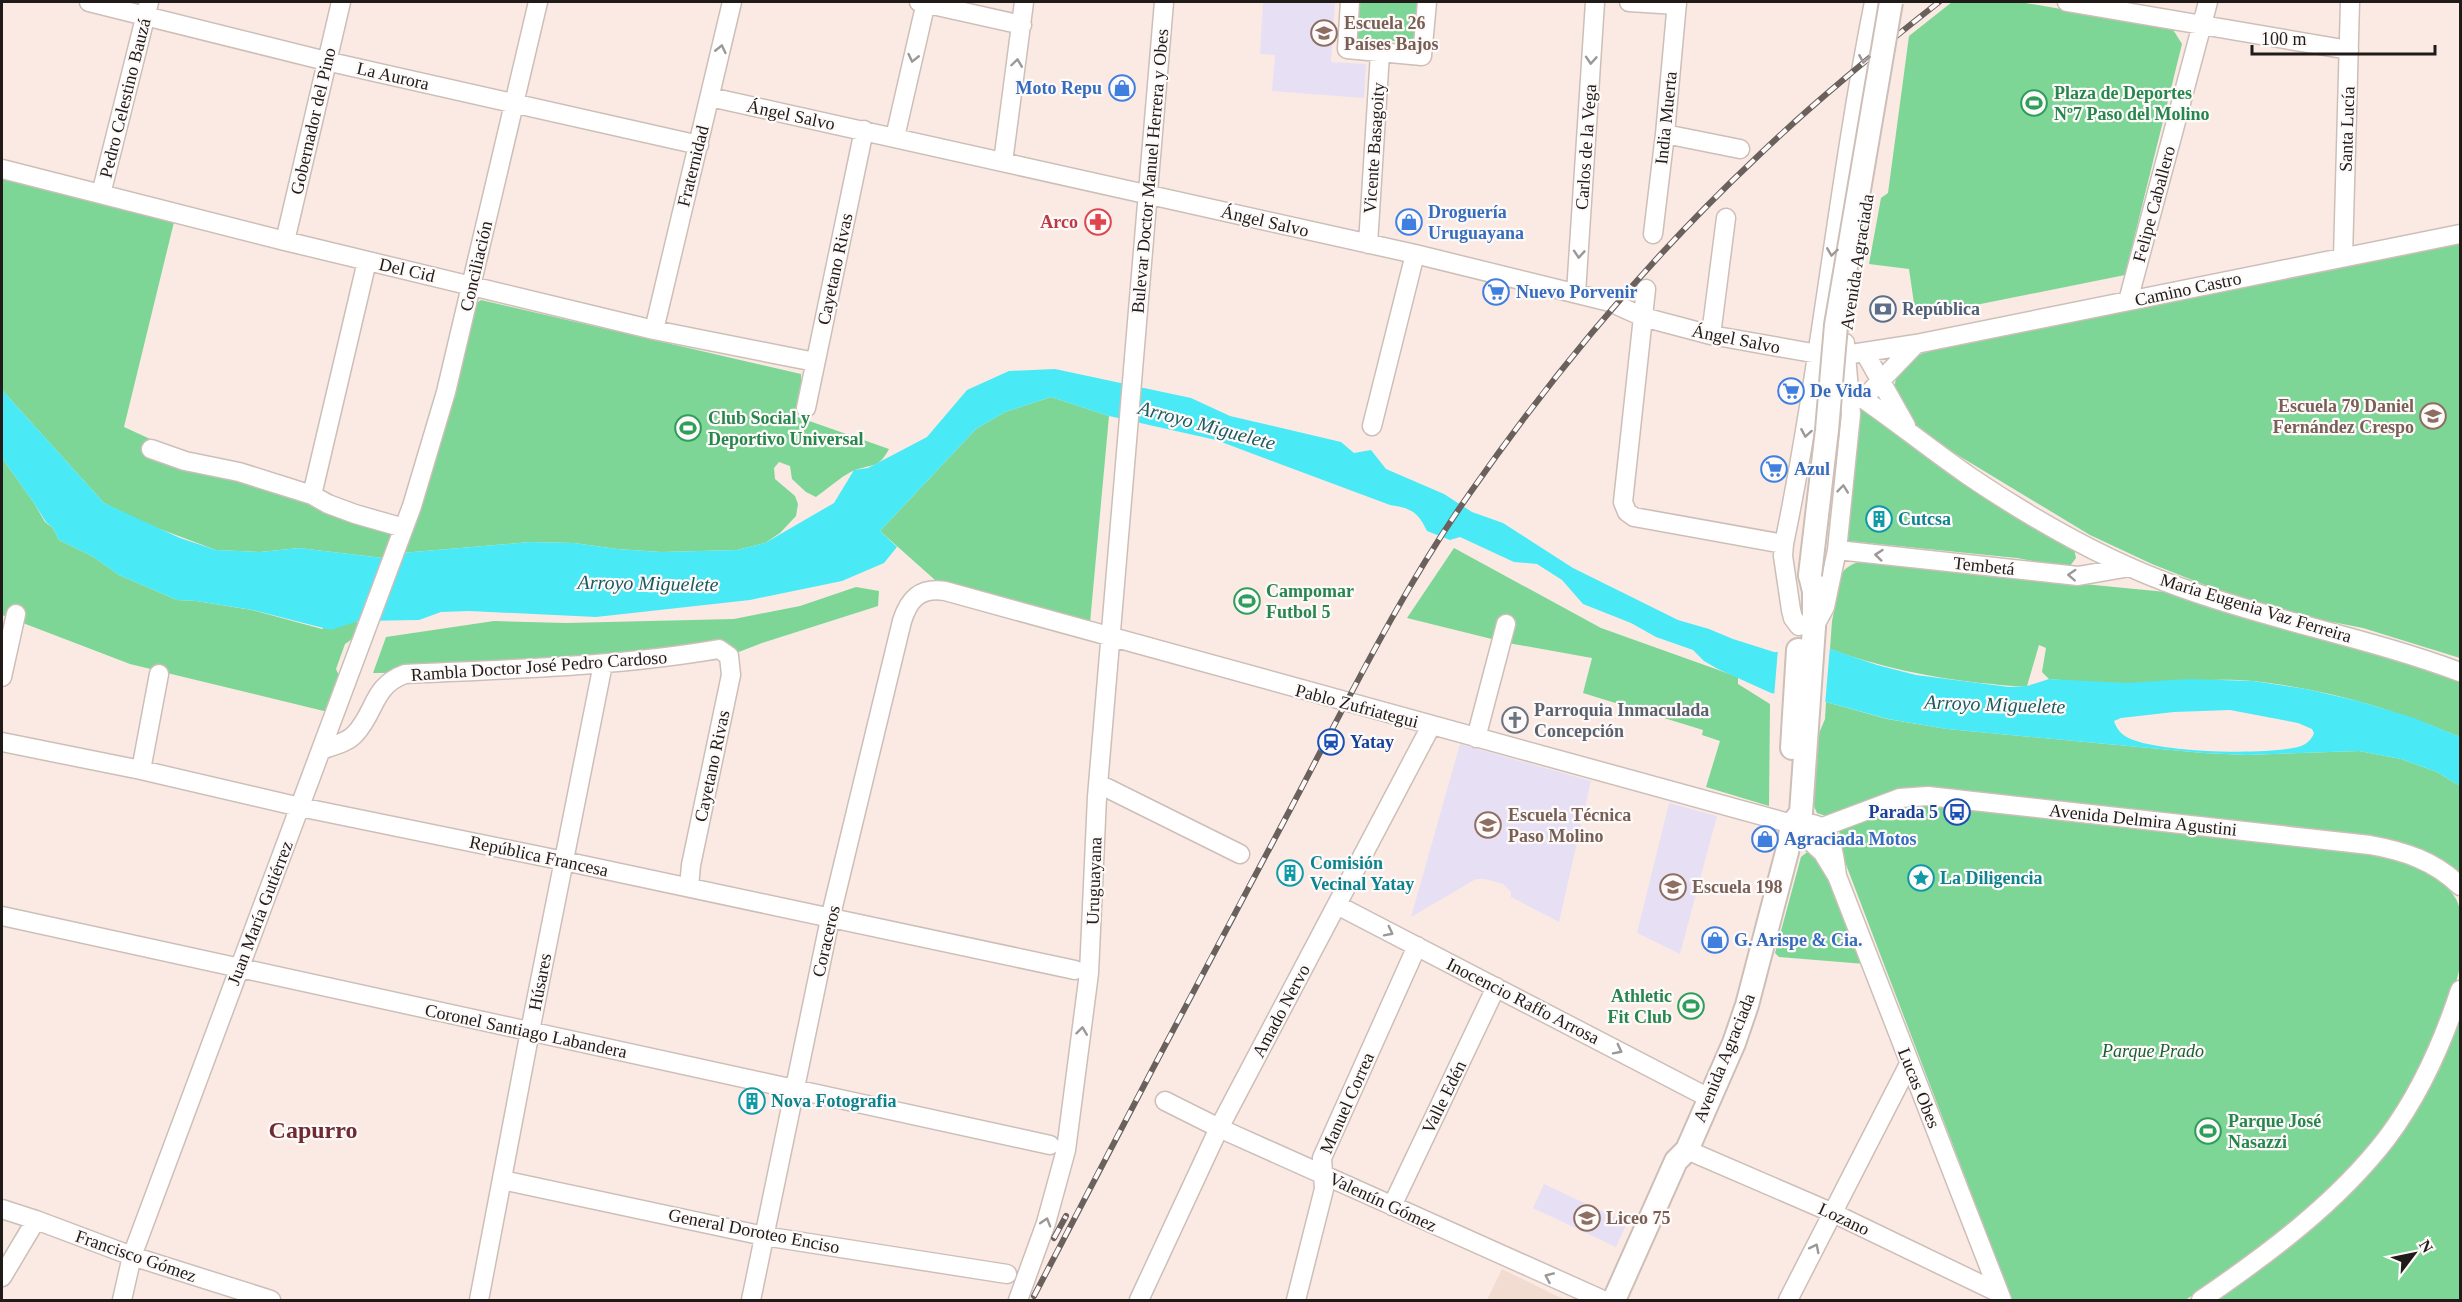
<svg xmlns="http://www.w3.org/2000/svg" width="2462" height="1302" viewBox="0 0 2462 1302" font-family="Georgia,serif">
	<rect width="100%" height="100%" fill="#faeae3"/>
	<path fill="#f2dbd0" d="M1502,1269L1565,1300H1487Z"/>
	<path fill="#e7e0f5" d="M1263,2H1335L1331,62L1366,64L1364,98L1272,91L1275,55L1260,54Z
		M1460,744L1591,781L1559,922L1511,897V892L1503,884L1485,879H1476L1411,917Z
		M1669,803L1717,816L1680,954L1637,933Z
		M1544,1184L1627,1223L1616,1247L1533,1208Z"/>
	<path fill="#7dd596" d="M1356,2H1421L1418,42L1354,39Z
		M1952,2H2020L2172,28L2182,44L2125,275L1916,317L1909,269L1869,264L1881,198L1888,193L1909,36Z
		M2,174L175,218L124,427L220,471L396,530L383,558L299,548L260,552L216,550L144,523L104,503L2,390Z
		M2460,243V658L2363,628L2292,614L2245,601L2152,564L2090,535L1946,448L1913,423L1894,392C1896,362 1910,357 1936,349Z
		M481,300L801,374L802,394L795,416L889,449C879,468 873,464 855,470C844,474 826,490 816,497L806,492L792,479L790,466L779,462L774,468L775,479L795,496L798,504L796,516L780,533L765,543L737,550L661,552L617,549L574,543L530,542L401,553L409,542L475,304Z
		M1051,397L1109,416L1090,623L935,580L880,531L976,429L1005,412Z
		M1863,408L2074,549L2076,558L2070,566L2064,567L2017,558L1848,541L1845,537L1859,410Z
		M2,458L34,503L45,522L53,528L59,540L92,556L119,575L177,600L196,601L252,610L322,629L358,609C357,623 359,637 345,644L336,669L341,680L328,712L130,664L2,615Z
		M1454,548L1601,628L1738,677V684L1770,704L1769,806L1706,787L1720,741L1702,735L1703,730L1583,693L1592,658L1508,643L1407,618Z
		M1859,562L2166,592L2196,599L2275,627L2352,644L2460,680V737C2395,709 2325,689 2254,681C2211,677 2169,683 2126,683C2100,683 2074,681 2049,679L2042,672L2046,648L2039,645L2027,686C2010,687 1996,684 1980,683C1928,677 1879,667 1830,649L1832,621L1835,607L1832,604C1838,584 1837,568 1859,562Z
		M856,587L879,591L878,606L762,643L718,660L631,665L584,671L373,673L386,637L494,621L566,623L734,619L800,606Z
		M1826,702L1887,719L1947,729L2203,753L2246,755L2359,751L2401,759L2437,772L2460,786V872L2424,851L1930,788C1893,786 1860,804 1826,816L1817,813L1813,804L1817,738L1825,719Z
		M1921,800L2371,854C2403,859 2438,869 2456,899C2462,910 2460,922 2460,935C2460,945 2462,956 2460,966C2449,1020 2412,1094 2378,1137C2327,1200 2255,1260 2185,1300H2012L1842,854C1838,840 1835,832 1848,823Z
		M1811,849L1818,852L1865,964L1779,957L1775,953L1801,857Z
		M2460,1018V1300H2211L2417,1109L2440,1069Z"/>
	<path fill="#4ae9f6" fill-rule="evenodd" d="M1055,369L1191,398L1230,416L1341,442L1354,453L1371,450L1386,469L1444,494L1472,512L1503,523L1573,568L1678,620L1709,629L1733,639L1774,652L1830,649L1877,665L1916,675L2009,687L2027,686L2049,679L2127,683L2189,679L2253,681L2306,689L2358,701L2414,718L2460,737V786L2437,772L2401,759L2359,751L2246,755L2203,753L1947,729L1888,719L1826,702L1771,693L1718,669L1704,661L1693,650L1656,637L1631,623L1583,604L1562,580L1537,564L1514,562L1460,537L1450,540L1427,531C1418,512 1411,508 1390,505L1216,440L1109,416L1051,397L1005,412L976,429L880,531L897,547L884,563L842,581L750,600L596,617L469,611L441,612L419,620L358,621L331,630L253,610L196,601L177,600L119,575L92,556L59,540L53,528L46,522L34,503L2,458V390L104,503L180,538L216,550L260,552L299,548L383,558L401,553L530,542L574,543L617,549L661,552L737,550L765,543L834,503L854,470L868,468L927,437L967,390L1009,371ZM2230,710L2298,723L2312,729L2314,733C2312,739 2307,744 2301,746C2271,756 2150,753 2125,736C2119,732 2116,727 2114,721L2121,718L2174,712Z"/>
	<path fill="#faeae3" d="M1830,646L1825,705L1774,697L1778,649Z"/>
	<g fill="none" stroke-linecap="round" stroke-linejoin="round">
		<g stroke="#cdbfb8" stroke-width="21">
			<path id="minor" d="M89,2L326,61L699,145
				M919,2L1022,25
				M1350,2L1347,49L1422,56L1427,2
				M1629,2L1677,5
				M2067,2L2349,50
				M710,97L1415,254L1610,302L1643,317L1711,335L1818,354L1845,355L1916,344L2460,234
				M1665,134L1740,149
				M895,137L926,2
				M1003,162L1024,2
				M2,169L285,241L654,330L815,362
				M101,194L149,2
				M1653,234L1665,134L1677,2
				M285,241L341,2
				M1368,244L1380,53
				M2343,257L2350,2
				M1646,289L1623,502L1627,512L1634,517L1784,544
				M1576,293L1595,2
				M2128,301L2208,2
				M654,330L732,2
				M1711,335L1726,218
				M1865,353L1906,426
				M1862,398C1898,423 1933,451 1969,476C2034,520 2107,562 2182,588C2273,621 2369,638 2460,672
				M1851,399L1866,396L1916,344
				M806,408L864,130
				M1372,426L1415,254
				M151,449L185,461L239,472L312,495L328,504L355,514L404,528
				M312,495L367,261
				M1837,550L2078,576L2130,567
				M1799,626L1793,618L1791,610L1783,556L1784,544C1821,365 1838,182 1874,2
				M1814,627L1825,607L1837,550L1851,414L1845,343
				M2,677L16,614
				M1476,738L1506,624
				M2,742L141,770L300,807L564,861L1075,970
				M321,750C332,746 347,743 355,734C376,712 372,686 405,674C510,669 615,667 719,649L729,656L731,675L691,865L689,887
				M141,770L159,674
				M1099,784L1240,854
				M1792,824L1823,853L1837,876L2002,1300
				M1820,828L1900,798L1928,796L2370,845C2404,851 2435,861 2460,886
				M1337,905L1709,1098
				M2,916L1050,1145
				M1165,1101L1219,1128L1603,1300
				M1687,1150L1833,1213L1999,1293
				M502,1180L764,1236L1007,1274
				M1392,1206L1496,987
				M2,1209L36,1220L132,1256L271,1300
				M2,1277L36,1220
				M122,1300L132,1256L412,506L446,392L538,2
				M479,1300L530,1031L603,664
				M751,1300L830,919L902,621C909,599 920,587 945,591L1792,824C1800,824 1809,822 1816,825C1833,833 1835,860 1837,876
				M1018,1300L1046,1223L1066,1150L1089,973L1097,797L1164,2
				M1139,1300L1219,1128L1431,726
				M1296,1300L1324,1189L1322,1158L1417,946
				M1788,1300L1909,1064
				M2201,1300C2268,1254 2337,1203 2387,1138C2420,1094 2443,1042 2460,990"/>
		</g>
		<g stroke="#cdbfb8" stroke-width="26">
			<path id="major" d="M1792,748L1798,650
				M1614,1300L1676,1161L1687,1150L1734,1043L1747,1005L1787,852L1792,824L1801,813L1814,627V591L1810,575"/>
		</g>
		<use href="#minor" stroke="#fff" stroke-width="18"/>
		<use href="#major" stroke="#fff" stroke-width="22"/>
		<g stroke="#6a615d" stroke-width="6">
			<path id="rail" d="M1054,1238L1066,1216
				M1034,1296C1119,1132 1205,969 1292,806C1348,700 1401,591 1470,493C1554,372 1650,258 1756,158C1814,102 1877,51 1939,2"/>
		</g>
		<use href="#rail" stroke="#fdfaf9" stroke-width="4" stroke-dasharray="11" stroke-linecap="butt"/>
		<g stroke="#cdbfb8" stroke-width="26" stroke-linecap="butt">
			<path id="major-bridge" d="M1810,575L1827,430L1836,325L1891,2"/>
		</g>
		<use href="#major-bridge" stroke="#fff" stroke-width="22"/>
	</g>
	<defs><path id="oneway-chevron" d="M-2-3.5L2.5 0L-2 3.5" fill="none" stroke-width="1.6" stroke-linecap="round" stroke-linejoin="round" transform="scale(1.5)"/></defs>
	<g stroke="#9b9897">
		<use href="#oneway-chevron" transform="translate(721 49) rotate(-77)"/>
		<use href="#oneway-chevron" transform="translate(913 58) rotate(103)"/>
		<use href="#oneway-chevron" transform="translate(1864 59) rotate(100)"/>
		<use href="#oneway-chevron" transform="translate(1591 60) rotate(94)"/>
		<use href="#oneway-chevron" transform="translate(1017 63) rotate(-82)"/>
		<use href="#oneway-chevron" transform="translate(1832 252) rotate(98)"/>
		<use href="#oneway-chevron" transform="translate(1579 254) rotate(94)"/>
		<use href="#oneway-chevron" transform="translate(1806 433) rotate(100)"/>
		<use href="#oneway-chevron" transform="translate(1843 489) rotate(-84)"/>
		<use href="#oneway-chevron" transform="translate(1879 555) rotate(-174)"/>
		<use href="#oneway-chevron" transform="translate(2072 575) rotate(-177)"/>
		<use href="#oneway-chevron" transform="translate(1389 932) rotate(27)"/>
		<use href="#oneway-chevron" transform="translate(1082 1031) rotate(-83)"/>
		<use href="#oneway-chevron" transform="translate(1618 1050) rotate(27)"/>
		<use href="#oneway-chevron" transform="translate(1046 1222) rotate(-73)"/>
		<use href="#oneway-chevron" transform="translate(1815 1248) rotate(-63)"/>
		<use href="#oneway-chevron" transform="translate(1549 1277) rotate(-156)"/>
	</g>
	<defs>
		<g id="school-ring" transform="scale(1.35)"><circle r="9.5" fill="#fdfaf9" stroke="#8d6e63" stroke-width="1.5"/><path d="M0-5L7-2L0 1L-7-2ZM-4 1L0 2.5L4 1V4Q0 6-4 4Z" fill="#8d6e63"/></g>
		<g id="shop-ring" transform="scale(1.35)"><circle r="9.5" fill="#fdfaf9" stroke="#3f7fe0" stroke-width="1.5"/><path d="M-5-2.5h2.3a2.7 3.5 0 0 1 5.4 0H5L5.5 6h-11ZM-1.5-2.5h3a1.5 2.3 0 0 0-3 0Z" fill="#3f7fe0"/></g>
		<g id="stadium-ring" transform="scale(1.35)"><circle r="9.5" fill="#fdfaf9" stroke="#2e9e5b" stroke-width="1.5"/><path d="M0-5a6.5 5 0 1 0 0 10a6.5 5 0 1 0 0-10ZM-3.5-1.8h7v3.6h-7Z" fill="#2e9e5b"/></g>
		<g id="pharmacy-ring" transform="scale(1.35)"><circle r="9.5" fill="#fdfaf9" stroke="#e0444e" stroke-width="1.5"/><path d="M-2-6h4v4h4v4h-4v4h-4v-4h-4v-4h4Z" fill="#e0444e"/></g>
		<g id="supermarket-ring" transform="scale(1.35)"><circle r="9.5" fill="#fdfaf9" stroke="#3f7fe0" stroke-width="1.5"/><path d="M-6-5.5h2.5l.6 2H6L4.5 2H-2.5L-4.4-4H-6ZM-1.5 3.2a1.3 1.3 0 1 0 .1 0ZM3 3.2a1.3 1.3 0 1 0 .1 0Z" fill="#3f7fe0"/></g>
		<g id="bank-ring" transform="scale(1.35)"><circle r="9.5" fill="#fdfaf9" stroke="#5c6f8a" stroke-width="1.5"/><path d="M-6-4H6V4H-6ZM0-2.3a2.3 2.3 0 1 0 0 4.6a2.3 2.3 0 1 0 0-4.6Z" fill="#5c6f8a"/></g>
		<g id="building-ring" transform="scale(1.35)"><circle r="9.5" fill="#fdfaf9" stroke="#0f9aa8" stroke-width="1.5"/><path d="M-4-6H4V6H1V3H-1V6H-4ZM-2.5-4.3h1.7v1.8h-1.7ZM.8-4.3h1.7v1.8H.8ZM-2.5-1h1.7V.8h-1.7ZM.8-1h1.7V.8H.8Z" fill="#0f9aa8"/></g>
		<g id="church-ring" transform="scale(1.35)"><circle r="9.5" fill="#fdfaf9" stroke="#6b7280" stroke-width="1.5"/><path d="M-1.2-6h2.4v3.5h3.3v2.4h-3.3V6h-2.4V-.1h-3.3v-2.4h3.3Z" fill="#6b7280"/></g>
		<g id="station-ring" transform="scale(1.35)"><circle r="9.5" fill="#fdfaf9" stroke="#1a4fb4" stroke-width="1.5"/><path d="M-3-6H3Q5-6 5-4V2Q5 4 3 4L4.5 6H3L1.5 4h-3L-3 6H-4.5L-3 4Q-5 4-5 2V-4Q-5-6-3-6ZM-3.5-4v3h7v-3ZM-3.5 1v1.5H-2V1ZM2 1v1.5H3.5V1Z" fill="#1a4fb4"/></g>
		<g id="bus-ring" transform="scale(1.35)"><circle r="9.5" fill="#fdfaf9" stroke="#1a4fb4" stroke-width="1.5"/><path d="M-5-6H5V4H4V6H2V4H-2V6H-4V4H-5ZM-3.5-4V0h7V-4ZM-3.5 1.2v1.5H-2V1.2ZM2 1.2v1.5H3.5V1.2Z" fill="#1a4fb4"/></g>
		<g id="sight-ring" transform="scale(1.35)"><circle r="9.5" fill="#fdfaf9" stroke="#0f9aa8" stroke-width="1.5"/><path d="M0-6L1.8-2.2L6-1.7L2.9 1.2L3.7 5.4L0 3.3L-3.7 5.4L-2.9 1.2L-6-1.7L-1.8-2.2Z" fill="#0f9aa8"/></g>
	</defs>
	<g fill-rule="evenodd">
		<use href="#school-ring" x="1324" y="33"/>
		<use href="#shop-ring" x="1122" y="88"/>
		<use href="#stadium-ring" x="2034" y="103"/>
		<use href="#pharmacy-ring" x="1098" y="222"/>
		<use href="#shop-ring" x="1409" y="222"/>
		<use href="#supermarket-ring" x="1496" y="292"/>
		<use href="#bank-ring" x="1883" y="309"/>
		<use href="#supermarket-ring" x="1791" y="391"/>
		<use href="#school-ring" x="2433" y="416"/>
		<use href="#stadium-ring" x="688" y="428"/>
		<use href="#supermarket-ring" x="1774" y="469"/>
		<use href="#building-ring" x="1879" y="519"/>
		<use href="#stadium-ring" x="1247" y="601"/>
		<use href="#church-ring" x="1515" y="720"/>
		<use href="#station-ring" x="1331" y="742"/>
		<use href="#bus-ring" x="1957" y="812"/>
		<use href="#school-ring" x="1488" y="825"/>
		<use href="#shop-ring" x="1765" y="839"/>
		<use href="#building-ring" x="1290" y="873"/>
		<use href="#sight-ring" x="1921" y="878"/>
		<use href="#school-ring" x="1673" y="887"/>
		<use href="#shop-ring" x="1715" y="940"/>
		<use href="#stadium-ring" x="1691" y="1006"/>
		<use href="#building-ring" x="752" y="1101"/>
		<use href="#stadium-ring" x="2208" y="1131"/>
		<use href="#school-ring" x="1587" y="1218"/>
	</g>
	<g text-anchor="middle" stroke-width="4.5" stroke-linejoin="round" paint-order="stroke">
		<g font-size="18" font-weight="bold" fill="#785e54" stroke="#fdfaf9" text-anchor="start">
			<text x="1344" y="29">Escuela 26<tspan x="1344" dy="21">Países Bajos</tspan></text>
			<text x="2414" y="412" text-anchor="end">Escuela 79 Daniel<tspan x="2414" dy="21">Fernández Crespo</tspan></text>
			<text x="1508" y="821">Escuela Técnica<tspan x="1508" dy="21">Paso Molino</tspan></text>
			<text x="1692" y="893">Escuela 198</text>
			<text x="1606" y="1224">Liceo 75</text>
		</g>
		<g font-size="18" fill="#201b18" stroke="#fdfaf9">
			<text transform="translate(393 76) rotate(13)" y="6">La Aurora</text>
			<text transform="translate(125 98) rotate(-76)" y="6">Pedro Celestino Bauzá</text>
			<text transform="translate(791 115) rotate(12)" y="6">Ángel Salvo</text>
			<text transform="translate(1666 118) rotate(-84)" y="6">India Muerta</text>
			<text transform="translate(313 121) rotate(-77)" y="6">Gobernador del Pino</text>
			<text transform="translate(2347 129) rotate(-88)" y="6">Santa Lucía</text>
			<text transform="translate(1586 147) rotate(-86)" y="6">Carlos de la Vega</text>
			<text transform="translate(1374 148) rotate(-86)" y="6">Vicente Basagoity</text>
			<text transform="translate(693 166) rotate(-76)" y="6">Fraternidad</text>
			<text transform="translate(1150 171) rotate(-85)" y="6">Bulevar Doctor Manuel Herrera y Obes</text>
			<text transform="translate(2154 204) rotate(-75)" y="6">Felipe Caballero</text>
			<text transform="translate(1265 221) rotate(13)" y="6">Ángel Salvo</text>
			<text transform="translate(1857 262) rotate(-81)" y="6">Avenida Agraciada</text>
			<text transform="translate(476 266) rotate(-77)" y="6">Conciliación</text>
			<text transform="translate(835 269) rotate(-78)" y="6">Cayetano Rivas</text>
			<text transform="translate(407 270) rotate(13)" y="6">Del Cid</text>
			<text transform="translate(2188 289) rotate(-12)" y="6">Camino Castro</text>
			<text transform="translate(1736 339) rotate(11)" y="6">Ángel Salvo</text>
			<text transform="translate(1984 566) rotate(6)" y="6">Tembetá</text>
			<text transform="translate(2256 608) rotate(17)" y="6">María Eugenia Vaz Ferreira</text>
			<text transform="translate(539 666) rotate(-4)" y="6">Rambla Doctor José Pedro Cardoso</text>
			<text transform="translate(1357 706) rotate(15)" y="6">Pablo Zufriategui</text>
			<text transform="translate(712 766) rotate(-78)" y="6">Cayetano Rivas</text>
			<text transform="translate(2143 820) rotate(6)" y="6">Avenida Delmira Agustini</text>
			<text transform="translate(539 856) rotate(12)" y="6">República Francesa</text>
			<text transform="translate(1094 881) rotate(-88)" y="6">Uruguayana</text>
			<text transform="translate(260 913) rotate(-69)" y="6">Juan María Gutiérrez</text>
			<text transform="translate(826 941) rotate(-77)" y="6">Coraceros</text>
			<text transform="translate(540 982) rotate(-79)" y="6">Húsares</text>
			<text transform="translate(1523 1001) rotate(27)" y="6">Inocencio Raffo Arrosa</text>
			<text transform="translate(1281 1011) rotate(-62)" y="6">Amado Nervo</text>
			<text transform="translate(526 1031) rotate(12)" y="6">Coronel Santiago Labandera</text>
			<text transform="translate(1724 1058) rotate(-68)" y="6">Avenida Agraciada</text>
			<text transform="translate(1919 1088) rotate(68)" y="6">Lucas Obes</text>
			<text transform="translate(1444 1097) rotate(-64)" y="6">Valle Edén</text>
			<text transform="translate(1347 1103) rotate(-66)" y="6">Manuel Correa</text>
			<text transform="translate(1383 1202) rotate(25)" y="6">Valentín Gómez</text>
			<text transform="translate(1844 1219) rotate(25)" y="6">Lozano</text>
			<text transform="translate(754 1231) rotate(11)" y="6">General Doroteo Enciso</text>
			<text transform="translate(136 1256) rotate(19)" y="6">Francisco Gómez</text>
		</g>
		<g font-size="18" font-weight="bold" fill="#366cbe" stroke="#fdfaf9" text-anchor="start">
			<text x="1102" y="94" text-anchor="end">Moto Repu</text>
			<text x="1428" y="218">Droguería<tspan x="1428" dy="21">Uruguayana</tspan></text>
			<text x="1516" y="298">Nuevo Porvenir</text>
			<text x="1810" y="397">De Vida</text>
			<text x="1794" y="475">Azul</text>
			<text x="1784" y="845">Agraciada Motos</text>
			<text x="1734" y="946">G. Arispe &amp; Cia.</text>
		</g>
		<g font-size="18" font-weight="bold" fill="#27864d" stroke="#fdfaf9" text-anchor="start">
			<text x="2054" y="99">Plaza de Deportes<tspan x="2054" dy="21">Nº7 Paso del Molino</tspan></text>
			<text x="708" y="424">Club Social y<tspan x="708" dy="21">Deportivo Universal</tspan></text>
			<text x="1266" y="597">Campomar<tspan x="1266" dy="21">Futbol 5</tspan></text>
			<text x="1672" y="1002" text-anchor="end">Athletic<tspan x="1672" dy="21">Fit Club</tspan></text>
			<text x="2228" y="1127">Parque José<tspan x="2228" dy="21">Nasazzi</tspan></text>
		</g>
		<g font-size="18" font-weight="bold" fill="#be3a42" stroke="#fdfaf9" text-anchor="end">
			<text x="1078" y="228">Arco</text>
		</g>
		<g font-size="18" font-weight="bold" fill="#4e5e75" stroke="#fdfaf9" text-anchor="start">
			<text x="1902" y="315">República</text>
		</g>
		<g font-size="18" font-weight="bold" fill="#0d838f" stroke="#fdfaf9" text-anchor="start">
			<text x="1898" y="525">Cutcsa</text>
			<text x="1310" y="869">Comisión<tspan x="1310" dy="21">Vecinal Yatay</tspan></text>
			<text x="1940" y="884">La Diligencia</text>
			<text x="771" y="1107">Nova Fotografia</text>
		</g>
		<g font-size="18" font-weight="bold" fill="#5b616d" stroke="#fdfaf9" text-anchor="start">
			<text x="1534" y="716">Parroquia Inmaculada<tspan x="1534" dy="21">Concepción</tspan></text>
		</g>
		<g font-size="18" font-weight="bold" fill="#164399" stroke="#fdfaf9" text-anchor="start">
			<text x="1350" y="748">Yatay</text>
			<text x="1938" y="818" text-anchor="end">Parada 5</text>
		</g>
		<g font-size="18" font-style="italic" fill="#1b5d33" stroke="#fdfaf9">
			<text x="2153" y="1057">Parque Prado</text>
		</g>
		<g font-size="20" font-style="italic" fill="#1a5b60" stroke="#fdfaf9">
			<text transform="translate(1207 425) rotate(15)" y="7">Arroyo Miguelete</text>
			<text transform="translate(648 583) rotate(1)" y="7">Arroyo Miguelete</text>
			<text transform="translate(1995 704) rotate(2)" y="7">Arroyo Miguelete</text>
		</g>
		<g font-size="24" font-weight="bold" fill="#702a32" stroke="#fdfaf9">
			<text x="313" y="1138">Capurro</text>
		</g>
	</g>
	<rect width="2462" height="1302" fill="none" stroke="#201b18" stroke-width="6"/>
	<g transform="translate(2414 1254) rotate(58)" stroke="#fdfaf9" stroke-width="4.5" paint-order="stroke">
	<path d="M0-4.5L10 22L0 15L-10 22Z" fill="#201b18"/>
	<text y="-9" font-size="16" font-weight="bold" text-anchor="middle" fill="#201b18">N</text>
	</g>
	<path d="M2252 45v9h183v-9" fill="none" stroke="#201b18" stroke-width="3"/>
	<text x="2261" y="45" font-size="18" fill="#201b18" stroke="#fdfaf9" stroke-width="4.5" paint-order="stroke">100 m</text>
</svg>
